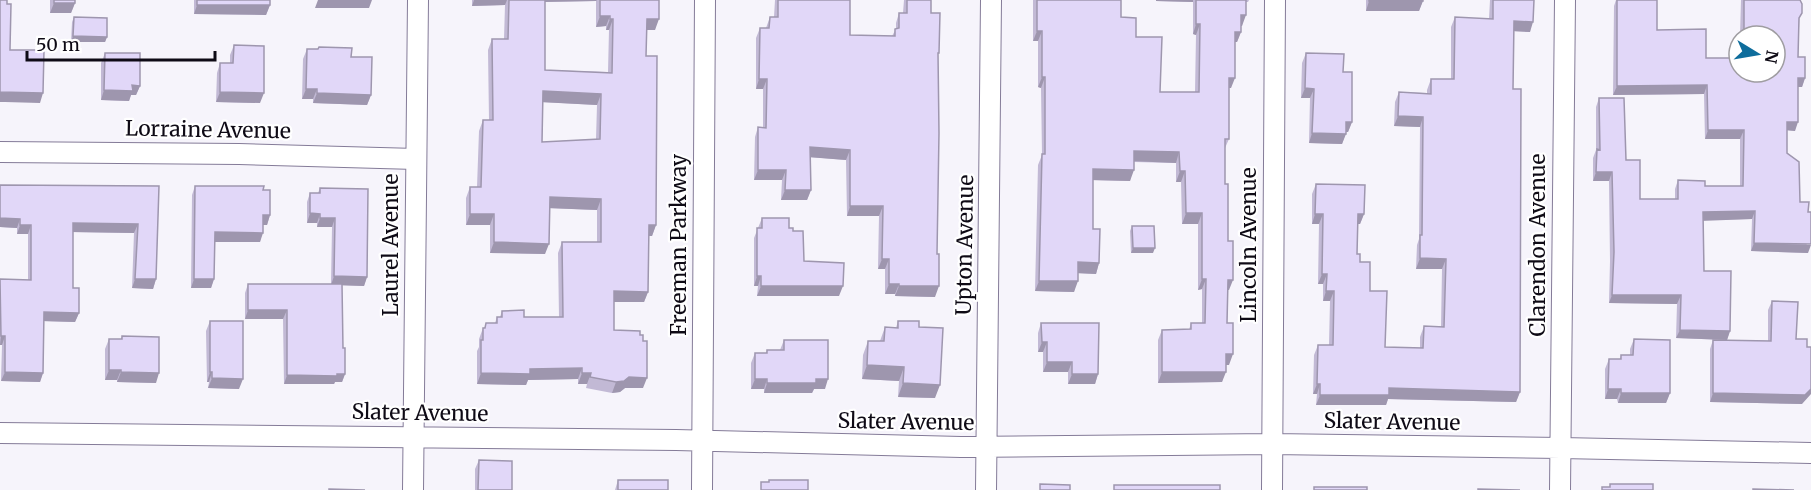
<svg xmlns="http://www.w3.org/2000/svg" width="1811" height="490" viewBox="0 0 1811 490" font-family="Merriweather,serif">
	<rect width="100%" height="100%" fill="#f6f4fb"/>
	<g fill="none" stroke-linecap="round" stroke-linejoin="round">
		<g stroke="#847b98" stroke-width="22">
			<path id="street" d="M0,152L239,154L416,159
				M0,433L676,440L961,447L1272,444L1561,448L1811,453
				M413,490L418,0
				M702,490L705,0
				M986,490L991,0
				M1272,490L1275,0
				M1560,490L1565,0"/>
		</g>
		<use href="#street" stroke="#fff" stroke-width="20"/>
	</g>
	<path fill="#c2b9d5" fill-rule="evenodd" d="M50,0H75V3L71,13H50Z
		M194,0H270V5L266,15L194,14Z
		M472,0H659L655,30H646V56L656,225L652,236H649L648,292L644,302H614V330L643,388H625L620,392L612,393L586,388L587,384H578V379L528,380L526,385L477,384V351L479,347V339L483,328L495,323L497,317H500L502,311L524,317H559L558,253L562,242H597V210L550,208L545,254L490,253V225H466V198L470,187H477L479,131L483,120H489L488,50L492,39H504L505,5L472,6ZM596,1V27L606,26V30H609L608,72L545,70V2ZM543,102L597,105L596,139L542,142Z
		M775,0H850V35L892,36L896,29V23L899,13H903L904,0H931V13L938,57L935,297L895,296V294H885V269H878L879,216H847L846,160L810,157L811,190L807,200H781L782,180H754L755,137L758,127H763V89H756V38L760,28H766L770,17H774Z
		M1033,0H1121V17L1136,37L1160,92H1195L1196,35L1193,34V2L1156,1V0H1249L1248,2H1246L1242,26H1241V32L1237,42H1235L1231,88H1229V139L1225,148V184L1229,290H1228L1227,323L1229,365H1226L1222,382L1158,383V340L1162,330H1189L1191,323H1202V289L1198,290V224H1182L1181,182H1176V163L1134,162L1130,181L1093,180V229L1099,263L1096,274L1078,273L1074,292L1035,291L1038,165L1042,155L1041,88L1038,87V41H1033Z
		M1366,0H1423L1419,11H1366Z
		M1490,0H1534L1530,32L1514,31L1513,89L1520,392L1516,402L1388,399L1386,405H1316L1317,394H1313L1314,355L1318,345H1329L1330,301H1323V284H1318L1319,224H1312V194L1316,184L1364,214L1360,224H1358L1357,254L1370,291L1385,347L1420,348V337L1424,326L1441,327L1442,269H1416L1417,245L1419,239L1420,127L1394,126L1395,102L1399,92L1427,93V90L1431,79H1451V27L1455,17L1489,19Z
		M1616,0H1657V30L1706,58L1739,72L1775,36H1740L1741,0H1800L1798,57L1805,78L1802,87H1798L1795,131L1787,130V153L1800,202L1808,253L1751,251L1752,219L1703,220L1704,271L1730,331L1727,340L1676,338L1677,304L1609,303L1610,261L1609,181H1593V158L1596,150V107L1599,98L1626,160L1640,199H1675V189L1678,180L1705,186H1740V139H1705L1704,94L1613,95L1614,6Z
		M74,17L107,37L105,42H71L72,22Z
		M234,45L260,103L216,102L217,73L220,63H230V55Z
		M307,49L351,57L371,95L367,105L313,103V99H302L303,59Z
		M105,53L140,86L136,95H131L129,101L101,100V63Z
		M1306,53L1343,72L1352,122L1348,132H1346L1342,144L1309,143L1310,98H1301L1302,63Z
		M0,185L159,186L156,279L153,289L132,288L134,233L73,232V288L79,313L75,322L44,321L43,373L40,382L1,381L2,345H0V279L28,280V234H17V228L0,227Z
		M195,186L263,190L270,215L267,225H263L260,242H215L214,279L211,288H191L192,195Z
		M320,188L367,277L364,286L342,285L343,348L345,374L342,382H335L334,384H284L283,319H245V293L248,284H331L332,227H317V223H307V202L310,193H318Z
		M762,218L789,228L793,231L804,261L839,296H757L758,286H754V238Z
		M1132,226L1153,253H1131L1130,231Z
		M1772,301L1802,404L1710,402V349L1713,340L1768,341V310Z
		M210,321L239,389L208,388L209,382H207L206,331Z
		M898,321L919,327L935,398L898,397L899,381L862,379L863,355L868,341H880L885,327L896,328Z
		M1041,323L1098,374L1095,384H1068V372H1043V352H1038V333Z
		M122,336L156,383L117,382V380H105V349L109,339H121Z
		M1634,339L1670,393L1666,403H1618L1617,399H1605V369L1609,359H1620L1621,355H1630V349Z
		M784,340L825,389H814L812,393H764V389H751V363L755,353H766L767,350H780Z
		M479,460L512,490H475V469Z
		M618,480L668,490H615Z"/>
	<path fill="#9e96ae" d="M318,0H372L369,8H315Z
		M474,0H507L505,5L472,6Z
		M542,0H597L596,1L541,2Z
		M1156,0H1193V2L1156,1Z
		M1369,1H1423L1419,11H1366Z
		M54,3H75L71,13H50Z
		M197,5H270L266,15L194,14Z
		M1241,15H1246L1242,26H1237Z
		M600,16H610L606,26L596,27Z
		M610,19H613L609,30H606Z
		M647,19H659L655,30H643Z
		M1514,21L1533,22L1530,32L1510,31Z
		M1196,24H1200L1196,35L1193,34Z
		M1037,31H1042L1038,41H1033Z
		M1235,32H1241L1237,42H1232Z
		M73,36L107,37L105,42H71Z
		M1042,77H1045L1041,88L1038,87Z
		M1229,78H1235L1231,88H1225Z
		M1798,78H1805L1802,87H1795Z
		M759,79H767L763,89H756Z
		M132,85L140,86L136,95H131L129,101L101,100L104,90Z
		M1707,85L1704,94L1613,95L1617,86Z
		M1305,88L1314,89L1310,98H1301Z
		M306,89H317L313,99H302Z
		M543,91L601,94L597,105L539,102Z
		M0,92L43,93L40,103L5,102H0Z
		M220,92L264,93L260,103L216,102Z
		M317,93L371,95L367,105L313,103Z
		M1398,116L1423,117L1420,127L1394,126Z
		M1346,122H1352L1348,132H1343Z
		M1787,122H1798L1795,131L1784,130Z
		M1708,130H1744L1740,139H1705Z
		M1312,133L1346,134L1342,144L1309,143Z
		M810,147L850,150L846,160L807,157Z
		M1134,151L1179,152L1176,163L1130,161Z
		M1093,169L1134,170L1130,181L1089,180Z
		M758,170H786L782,180H754Z
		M1180,171H1185L1181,182H1176Z
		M1596,172H1612L1609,181H1593Z
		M785,190H811L807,200H781Z
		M550,197L601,199L597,210L546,208Z
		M850,206H883L879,216H847Z
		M1755,211L1752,219L1700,221L1703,212Z
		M310,213L320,214L317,223H307Z
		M1186,213H1202L1198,224H1182Z
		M470,214H494L490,225H466Z
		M1315,214H1323L1319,224H1312Z
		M1358,214H1364L1360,224H1354Z
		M263,215H270L267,225H260Z
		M0,218L20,219L17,228L0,227Z
		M320,218H335L332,227H317Z
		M73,223L138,224L134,233L70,232Z
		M20,225H31L28,234H17Z
		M649,225H656L652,236H645Z
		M215,232L263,233L260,242H211Z
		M494,242L549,244L545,254L490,253Z
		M1754,243L1811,245L1808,253L1751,251Z
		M1133,248H1155L1153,253H1131Z
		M1420,258L1446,259L1442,269H1416Z
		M882,259H889L885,269H878Z
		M1078,262L1099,263L1096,274L1074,273Z
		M1322,274H1327L1323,284H1318Z
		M334,276L367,277L364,286L331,285Z
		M757,276H761L758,286H754Z
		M135,279H156L153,289L132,288Z
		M194,279H214L211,288H191Z
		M1202,279H1206L1202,289L1198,290Z
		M1228,280H1233L1229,290H1224Z
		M1039,281H1078L1074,292L1035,291Z
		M889,284H899L895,294H885Z
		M761,286H843L839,296H757Z
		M899,286H939L935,297L895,296Z
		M614,291L648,292L644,302H610Z
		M1326,291H1334L1330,301H1323Z
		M1612,295H1681L1677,304L1609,303Z
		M248,310H287L283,319H245Z
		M44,312L79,313L75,322L40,321Z
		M1680,330L1730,331L1727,340L1676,338Z
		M1,336H5L2,345H0Z
		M1042,342H1047L1043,352H1038Z
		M1226,354H1233L1229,365H1222Z
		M1047,362H1072L1068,372H1043Z
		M867,365L904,367L899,381L862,379Z
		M582,368L578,379L528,380L526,385L477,384L481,373L530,369Z
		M109,370H121L117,380H105Z
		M5,372L43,373L40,382L1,381Z
		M121,372L159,373L156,383L117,382Z
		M210,372H212L209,382H207Z
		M1162,372H1226L1222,382L1158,383Z
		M582,373H591L587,384H578Z
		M345,374L342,382H335L334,384H284L287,375Z
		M1072,374H1098L1095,384H1068Z
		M629,377L647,378L643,388H625L620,392L612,393L616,382Z
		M212,378L243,379L239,389L208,388Z
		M755,379H767L764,389H751Z
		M816,379H828L825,389H814L812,393H764L767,383Z
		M903,383L940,385L935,398L898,397Z
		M1317,384H1320L1317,394H1313Z
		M1389,388L1520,392L1516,402L1388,399L1386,405H1316L1320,395Z
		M1608,389H1621L1617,399H1605Z
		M1811,389V394L1802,404L1710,402L1713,393Z
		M1621,393H1670L1666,403H1618Z"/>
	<path fill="#e1d7f8" stroke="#9e96ae" stroke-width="1.5" fill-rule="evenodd" d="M0,0H7V4H11L10,50H44L43,93L0,92Z
		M54,0H75V3H54Z
		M197,0H270V5H197Z
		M509,0H545V70L612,73L613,19H610V16H600V0H659V19H647L646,56H657L656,225H649L648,292L614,291V330L640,331V335H643V341H647V378L629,377L624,381L616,382L590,377L591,373H582V368L530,369V374L481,373V340H483V328H485L486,323H497V317H502V311L524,310V317H563L562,242H601V199L550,197L549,244L494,242V214H470V187H481L483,120H493L492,39H508ZM543,91L601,94L600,139L542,142Z
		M778,0H850V35L895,36V29L899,28V13H907V0H931V13H940L939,53H938L939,133L937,254H939V286H899V284H889V259H882L883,206H850V150L810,147L811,190H785L786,170H758V127L766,128L767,79H759L760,28H769L770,17H778Z
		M1037,0H1121V17L1136,18V37H1162L1160,92H1199L1200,24H1196V0H1246V15H1241V32H1235V78H1229V139H1225V184H1228V241H1233V280H1228L1227,323H1233V354H1226V372H1162V330L1191,329V323H1205L1206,279H1202V213H1186L1185,171H1180L1179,152L1134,151V170L1093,169V229H1100L1099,263L1078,262V281H1039L1042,154H1045V77H1042V31H1037Z
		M1369,0H1423V1H1369Z
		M1493,0H1534L1533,22L1514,21L1513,89H1521L1520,392L1389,388V395H1320V384H1317L1318,345H1333L1334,291H1326L1327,274H1322L1323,214H1315L1316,184L1365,185L1364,214H1358L1357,254H1360V262H1370V291H1387L1385,347L1423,348L1424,326L1444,327L1446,259L1420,258V235H1422L1423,117L1398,116L1399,92L1431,94V79H1454L1455,17L1493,19Z
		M1617,0H1657V30L1706,29V58H1739V72H1775V36H1744V0H1800L1802,4V13L1799,18L1798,57H1805V78H1798V122H1787V153L1799,162L1800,202H1809L1808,212H1811V244L1754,243L1755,211L1703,212L1704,271H1731L1730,331L1680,330L1681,295H1612L1614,252L1612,172H1596L1597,149L1600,150L1599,98H1624L1626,160H1640V199H1678V180L1705,181V186H1743L1744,130H1708L1707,85L1617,86Z
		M74,17L107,18V37L73,36Z
		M234,45L264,46V93L220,92V63H233Z
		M319,47L352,48L351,57H372L371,95L317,93V89H306L307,49H318Z
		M105,53H140V86L132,85L133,91L104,90Z
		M1306,53L1344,54L1343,72H1352V122H1346V134L1312,133L1314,89L1305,88Z
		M0,185L159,186L156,279H135L138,224L73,223V288H79V313L44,312L43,373L5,372V336H1L0,279L31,280V225H20V219L0,218Z
		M195,186H264L263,190H270V215H263V233L215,232L214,279H194Z
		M320,188L368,189L367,277L334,276L335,218H320V214L310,213V193H320Z
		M762,218H789V228H793V231H803L804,261L844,263L843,286H761V276H757V228H762Z
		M1132,226H1154L1155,248H1133Z
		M248,284H342L343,348H345V374H337V376L287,375V310H248Z
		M1772,301L1798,302L1796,339H1807V347H1811V389L1805,395L1713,393V340L1771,341Z
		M210,321H243V379L212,378V372H210Z
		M898,321H919V327L943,328L940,385L903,383L904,367L867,365L868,341H884L885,327L898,328Z
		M1041,323H1099L1098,374H1072V362H1047V342H1042Z
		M122,336L159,337V373L121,372V370H109V339H122Z
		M1634,339L1670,340V393H1621V389H1608L1609,359H1621V355H1633Z
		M784,340H828V379H816V383H767V379H755V353H767V350H784Z
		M479,460L512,461V490H478Z
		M618,480H668V490H618Z
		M769,480H808V490H761V482H769Z
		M1040,484L1070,485V490H1040Z
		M1610,484H1653V490H1602V487H1610Z
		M1114,485H1220V490H1114Z
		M1314,487H1367V490H1314Z
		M329,489L365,490H329Z
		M1478,489L1520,490H1478Z
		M1753,489L1794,490H1753Z"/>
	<g text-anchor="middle" stroke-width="4.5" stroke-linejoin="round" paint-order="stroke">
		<g font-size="21" fill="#0e0a15" stroke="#fff">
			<text transform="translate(208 130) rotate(1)" y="7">Lorraine Avenue</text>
			<text transform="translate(391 245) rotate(-90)" y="7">Laurel Avenue</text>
			<text transform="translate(679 245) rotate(-90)" y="7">Freeman Parkway</text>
			<text transform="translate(965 245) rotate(-89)" y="7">Upton Avenue</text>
			<text transform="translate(1249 245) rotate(-90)" y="7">Lincoln Avenue</text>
			<text transform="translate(1538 245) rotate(-90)" y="7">Clarendon Avenue</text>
			<text transform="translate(420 413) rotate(1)" y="7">Slater Avenue</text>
			<text transform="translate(906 422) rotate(1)" y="7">Slater Avenue</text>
			<text transform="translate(1392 422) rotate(1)" y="7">Slater Avenue</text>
		</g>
	</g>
	<g transform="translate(1757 54) rotate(101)"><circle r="28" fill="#ffffff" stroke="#9f9da1" stroke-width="1.5"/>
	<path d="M0-4.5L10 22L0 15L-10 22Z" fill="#0e6d9c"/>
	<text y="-9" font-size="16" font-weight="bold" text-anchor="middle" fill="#0e0a15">N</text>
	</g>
	<path d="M27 51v9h188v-9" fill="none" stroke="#0e0a15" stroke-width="3"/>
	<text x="36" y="51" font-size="18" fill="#0e0a15" stroke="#ffffff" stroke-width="4.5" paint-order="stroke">50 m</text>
</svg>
